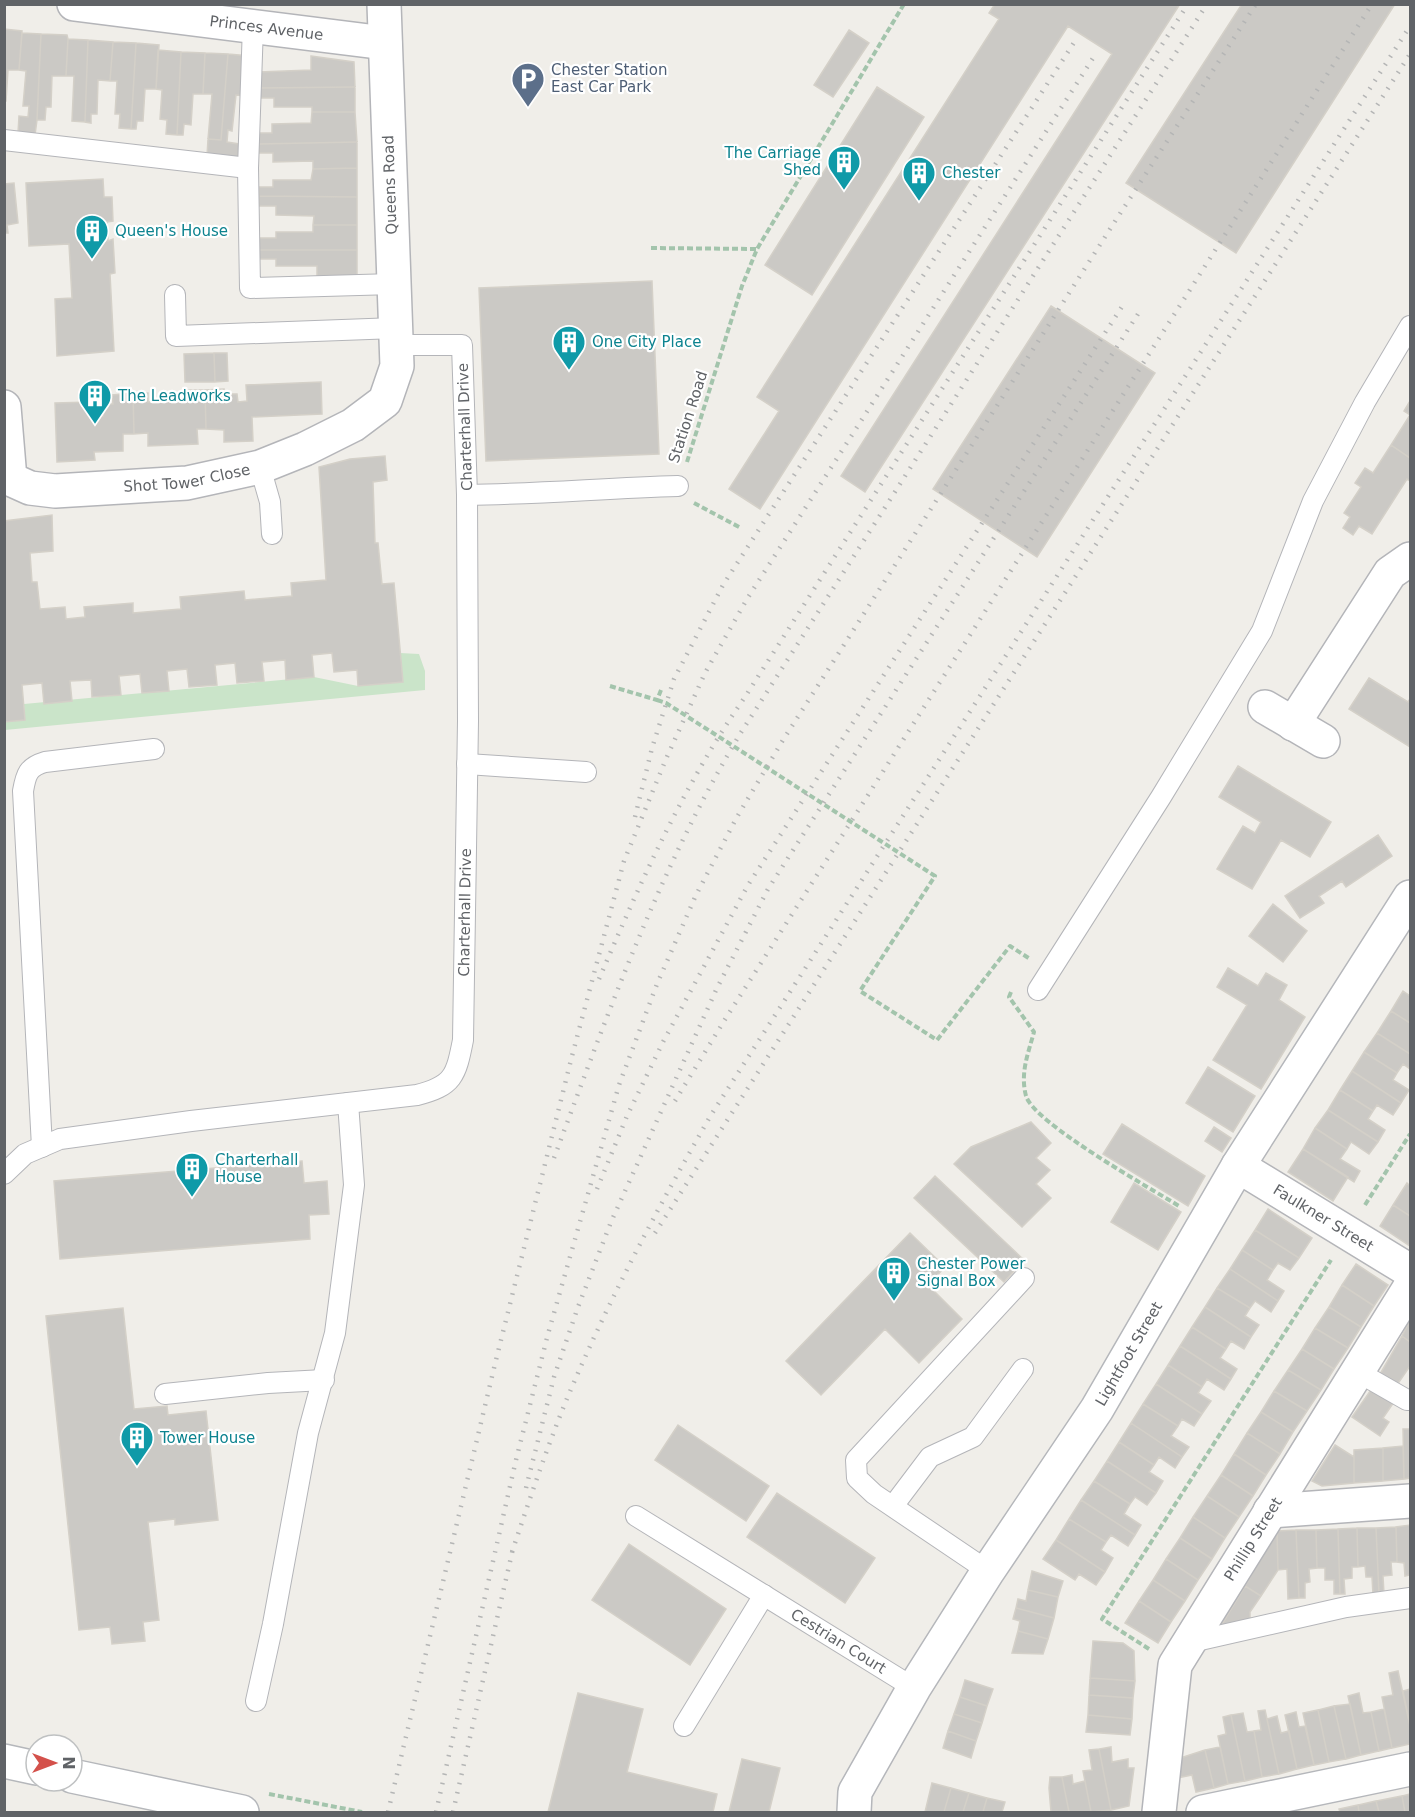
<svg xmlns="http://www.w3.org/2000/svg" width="1415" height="1817" viewBox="0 0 1415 1817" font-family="'DejaVu Sans',sans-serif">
	<rect width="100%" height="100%" fill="#f0eee9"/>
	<path fill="#cae4c9" d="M400,653L419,654L425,671V690L5,730V722L25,720L24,704L314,677L358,686L403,682Z"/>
	<path fill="#cbc9c5" stroke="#d4d0c8" stroke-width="1.5" d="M995,4H1180L865,492L841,476L1112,54L1068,26L760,509L729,489L779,411L757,397L999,19L989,13Z
		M1242,4H1395L1236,253L1126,183Z
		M4,29L22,31L19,70H8L6,101H4Z
		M849,30L869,43L833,97L814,85Z
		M22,33L41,34L37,120L35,135L18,133L19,116L28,117L29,106H23L26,71L19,70Z
		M41,34L67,35L68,39L66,76H52L51,107H46L45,120H37Z
		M68,39L88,40L85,122L72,121L74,76H66Z
		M88,40L113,42L110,81L98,80L97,114H91V123L85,122Z
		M113,42L136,43L131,129L119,128L120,114H115L117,81H110Z
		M136,43L159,45L156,89H145L143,121H137L136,129H131Z
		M158,50L181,52L177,135L166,134L167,120L160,119L162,90L156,89Z
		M181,52L205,53L203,94H193L191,125L184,124L183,135H177Z
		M205,53L228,54L221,140L208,139L212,94H203Z
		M228,54L250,56L246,96L236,95L232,131L228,130L227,142L239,144L238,159L207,156L208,139L221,140Z
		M311,56L354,62L355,87L259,88V72L311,70Z
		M355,87V112H312V107H274V98H259V88Z
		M877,87L924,117L812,295L765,265Z
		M312,112H355L357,142L259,144V133H272V124L311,123Z
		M357,142V168L313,169V161L273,162V153H259V144Z
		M357,168V197L259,196V187H273V180H311L313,169Z
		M103,179L104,197H112L113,221L107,222L108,241L113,239L115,273L110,274L114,351L57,356L55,299L72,298L69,244L29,246L26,183Z
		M14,183L18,223L7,225L8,233H4V184Z
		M259,196L357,197V225H313L314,216L276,215V206H259Z
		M313,225H357V250H259V238H276V232H313Z
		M259,250H357V278H317V266H276V259H259Z
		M652,281L659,454L486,461L479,288Z
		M1051,306L1155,373L1037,557L933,489Z
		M214,353L215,382H185L184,354Z
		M214,353H227L228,381L215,382Z
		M321,382L322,414L252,417L253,441L224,442V430L206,429L205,390L224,389V394H237L238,402L247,401L246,385Z
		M188,390H205L206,429H197L198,444L148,446V433L134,434L133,393H148V402L188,401Z
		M133,393L134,434H123V451L94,452L95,460L57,462L55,403L90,402V417L103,416L102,404H113L112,395Z
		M1410,401V458L1391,445L1410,415L1404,411Z
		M1391,445L1410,458V481L1407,479L1372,534L1359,526L1353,535L1343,528L1350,517L1344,513L1361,487L1355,483L1365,468L1373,473Z
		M385,456L387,480L373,482L375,543H378L382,584L394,583L403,682L358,686L357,670L334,672L332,653L312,655L314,677L286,680L285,660L262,662L264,681L237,683L235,663L215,665L217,685L189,687L187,669L167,671L169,691L142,693L140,674L119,676L121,695L92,697L91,680L70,681L72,701L44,704L42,683L22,685L25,720L4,722V521L52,515L53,551L30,553L32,582H37L40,609L65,607L66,619L85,617L84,607L133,603V613L181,609L180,597L244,591L245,600L292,596L291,583L326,580L319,467L350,459Z
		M1369,678L1408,702L1410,699V747L1349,709Z
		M1238,766L1331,822L1310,857L1281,840L1252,889L1217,869L1243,826L1255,833L1261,822L1219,797Z
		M1378,835L1392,856L1346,887L1342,881L1319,896L1324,903L1300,918L1285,896Z
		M1273,904L1307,931L1283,962L1249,936Z
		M1228,968L1258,986L1266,973L1287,985L1279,1000L1305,1017L1261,1089L1213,1060L1247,1005L1217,987Z
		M1403,991L1410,996V1023L1391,1011Z
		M1391,1011L1410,1023V1054L1377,1033Z
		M1377,1033L1410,1054V1069L1403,1064L1397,1073L1364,1052Z
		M1364,1052L1397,1073L1393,1080L1409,1090L1401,1103L1352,1071Z
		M1208,1067L1255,1096L1233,1132L1186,1103Z
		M1352,1071L1401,1103L1393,1115L1377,1105L1373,1111L1340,1090Z
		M1340,1090L1373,1111L1368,1119L1385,1130L1378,1142L1328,1110Z
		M1328,1110L1378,1142L1369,1154L1351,1142L1347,1149L1315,1128Z
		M1031,1122L1051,1143L1036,1158L1050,1170L1036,1184L1051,1198L1022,1227L954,1164L971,1147Z
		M1122,1124L1205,1176L1188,1206L1103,1154Z
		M1214,1127L1231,1138L1222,1152L1205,1141Z
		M1315,1128L1347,1149L1340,1159L1360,1171L1354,1182L1303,1149Z
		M1303,1149L1348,1177L1333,1201L1288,1172Z
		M302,1161L304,1183L327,1181L329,1214L309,1215L310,1239L60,1259L54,1181Z
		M935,1176L1024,1260L1004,1282L914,1198Z
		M1134,1183L1181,1212L1158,1250L1111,1222Z
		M1407,1183L1410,1186V1216L1393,1205Z
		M1393,1205L1410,1216V1246L1380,1226Z
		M1268,1209L1312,1238L1299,1258L1255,1230Z
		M1255,1230L1299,1258L1290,1270L1278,1263L1273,1270L1242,1250Z
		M910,1233L945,1267L928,1285L962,1319L919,1363L885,1329L821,1395L786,1361Z
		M1242,1250L1273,1270L1267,1280L1284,1291L1278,1301L1230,1269Z
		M1356,1264L1388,1285L1374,1306L1342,1285Z
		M1230,1269L1278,1301L1271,1312L1255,1301L1250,1308L1217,1288Z
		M1342,1285L1374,1306L1361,1327L1329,1307Z
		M1217,1288L1250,1308L1245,1316L1259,1325L1251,1337L1205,1307Z
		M1205,1307L1251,1337L1244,1349L1231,1341L1226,1349L1192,1327Z
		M1329,1307L1361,1327L1348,1348L1315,1328Z
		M123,1308L134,1409L167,1406L168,1415L206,1411L218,1520L175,1525V1519L148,1522L159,1620L143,1622L145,1641L112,1644L110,1627L79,1630L46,1316Z
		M1410,1320V1342L1402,1336Z
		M1192,1327L1226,1349L1220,1358L1237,1369L1231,1379L1180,1346Z
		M1315,1328L1348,1348L1334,1369L1302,1349Z
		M1402,1336L1410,1342V1366L1397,1385L1380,1374Z
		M1180,1346L1231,1379L1224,1390L1207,1379L1202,1387L1168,1365Z
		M1302,1349L1334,1369L1321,1390L1288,1370Z
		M1168,1365L1202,1387L1198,1393L1211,1401L1202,1414L1156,1384Z
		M1288,1370L1321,1390L1307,1411L1274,1391Z
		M1156,1384L1202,1414L1194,1426L1182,1419L1178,1426L1143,1404Z
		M1373,1387L1394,1402L1383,1418L1389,1422L1380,1436L1352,1417Z
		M1274,1391L1307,1411L1293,1432L1261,1412Z
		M1143,1404L1178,1426L1171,1436L1189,1447L1182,1457L1131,1423Z
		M1261,1412L1293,1432L1280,1454L1247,1433Z
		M1131,1423L1182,1457L1175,1468L1159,1457L1154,1465L1119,1442Z
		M678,1425L769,1486L746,1521L655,1460Z
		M1403,1429H1410V1478L1404,1479Z
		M1247,1433L1280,1454L1266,1475L1234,1454Z
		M1119,1442L1154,1465L1149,1472L1163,1481L1156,1493L1107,1461Z
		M1335,1445L1354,1457V1483L1322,1486L1312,1481Z
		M1403,1446L1404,1479L1383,1481V1448Z
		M1383,1448V1481L1354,1483V1450Z
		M1234,1454L1266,1475L1253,1496L1221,1475Z
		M1107,1461L1156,1493L1147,1505L1135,1497L1130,1504L1094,1481Z
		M1221,1475L1253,1496L1239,1517L1207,1496Z
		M1094,1481L1130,1504L1124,1514L1141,1525L1135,1535L1081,1500Z
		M777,1493L875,1558L845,1603L747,1537Z
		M1207,1496L1239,1517L1225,1538L1193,1517Z
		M1081,1500L1135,1535L1128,1546L1111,1535L1106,1542L1069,1519Z
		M1193,1517L1225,1538L1212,1559L1180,1538Z
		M1069,1519L1106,1542L1101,1550L1113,1558L1105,1572L1056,1540Z
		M1410,1525V1575L1405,1576L1404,1563L1397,1562L1396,1527Z
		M1396,1527L1397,1562H1391L1392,1575L1383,1576L1384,1594H1379L1376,1528Z
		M1357,1528L1358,1567H1352V1578L1344,1579L1345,1594H1340L1338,1529Z
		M1357,1528H1376L1379,1594L1373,1595L1372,1577H1366L1365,1566L1358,1567Z
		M1338,1529L1340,1594H1334V1580H1325V1568H1317L1316,1530Z
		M1296,1530L1299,1598L1288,1599L1287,1569L1278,1570L1277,1531Z
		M1296,1530H1316L1317,1568L1309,1569L1310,1582L1305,1583V1598H1299Z
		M1277,1531L1278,1570L1261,1596L1245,1586Z
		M1180,1538L1212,1559L1198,1580L1166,1559Z
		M1056,1540L1105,1572L1096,1585L1079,1574L1075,1580L1043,1559Z
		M629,1544L726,1609L690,1665L592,1600Z
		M1166,1559L1198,1580L1185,1601L1153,1580Z
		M1032,1571L1063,1581L1058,1597L1028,1590Z
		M1153,1580L1185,1601L1171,1622L1139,1601Z
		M1245,1586L1261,1596L1250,1612V1622L1219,1629Z
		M1028,1590L1058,1597L1054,1618L1016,1608L1018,1599L1026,1601Z
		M1139,1601L1171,1622L1158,1643L1125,1623Z
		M1016,1608L1054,1618L1048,1639L1018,1631L1020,1621L1013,1619Z
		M1018,1631L1048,1639L1043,1654L1012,1653Z
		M1093,1641L1123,1643L1134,1651L1135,1681L1090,1678Z
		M1398,1671L1410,1726V1744L1392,1748L1382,1697L1393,1695L1389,1673Z
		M1090,1678L1135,1681L1133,1698L1089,1695Z
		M965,1680L993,1689L987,1706L960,1697Z
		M1410,1689V1726L1403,1691Z
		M578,1693L643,1709L627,1772L717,1794L713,1812H548Z
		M1359,1693L1363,1713L1371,1712L1379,1751L1361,1755L1348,1696Z
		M1089,1695L1133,1698L1132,1719L1088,1715Z
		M960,1697L987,1706L982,1723L954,1714Z
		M1350,1704L1361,1755L1346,1759L1334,1706Z
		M1334,1706L1346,1759L1329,1762L1318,1710Z
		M1384,1709L1392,1748L1379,1751L1371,1712Z
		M1265,1710L1279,1774L1262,1777L1254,1731L1261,1730L1258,1711Z
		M1318,1710L1329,1762L1314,1765L1303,1713Z
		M1296,1712L1299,1727L1305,1726L1314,1765L1297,1769L1285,1715Z
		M1243,1713L1247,1732L1254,1731L1262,1777L1245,1781L1231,1715Z
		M954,1714L982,1723L976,1741L948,1731Z
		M1088,1715L1132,1719L1130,1735L1086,1732Z
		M1231,1715L1245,1781L1228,1784L1218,1736L1226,1734L1223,1717Z
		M1277,1716L1281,1733L1289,1731L1297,1769L1279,1774L1267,1719Z
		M948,1731L976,1741L971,1758L943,1748Z
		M1111,1747L1112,1762L1128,1759V1768H1134L1129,1806L1111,1810L1099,1749Z
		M1220,1747L1228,1784L1214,1788L1205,1750Z
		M1099,1749L1111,1810L1091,1812L1083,1771L1092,1770L1089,1750Z
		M1205,1750L1214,1788L1196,1792L1192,1775L1177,1778L1180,1758Z
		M742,1759L780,1768L769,1812H729Z
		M1072,1775L1073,1784L1085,1781L1091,1812H1069L1062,1777Z
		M1050,1777H1062L1069,1812H1051L1049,1788Z
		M932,1783L951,1788L944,1812H925Z
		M951,1788L969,1793L963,1812H944Z
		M969,1793L987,1798L983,1812H963Z
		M1410,1794V1812H1405L1402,1796Z
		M1402,1796L1405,1812H1379L1376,1801Z
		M987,1798L1005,1802L1002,1812H983Z
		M1376,1801L1379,1812H1359L1358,1805Z
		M1358,1805L1359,1812H1340L1339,1809Z"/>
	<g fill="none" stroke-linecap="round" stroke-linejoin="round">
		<g stroke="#b4b5b9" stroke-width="22">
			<g id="lane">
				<path d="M253,26L248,168L250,288L394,284"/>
				<path d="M4,140L248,168"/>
				<path d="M175,295L176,336L396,328"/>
				<path d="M260,467L270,502L272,534"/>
				<path d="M467,495C538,494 608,488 678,486"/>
				<path d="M467,764L586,772"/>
				<path d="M1038,990L1161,797L1262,631L1313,501L1365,402L1410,326"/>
				<path d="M42,1147L23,791C26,774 28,767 45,762L154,749"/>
				<path id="s1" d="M4,1174L25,1154L60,1139L191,1121L417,1095C453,1086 456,1076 463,1040L468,721L467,495L462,345H396"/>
				<path d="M1358,1372L1407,1400H1410"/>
				<path d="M165,1394L268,1383L324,1380"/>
				<path d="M893,1506L930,1457L973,1437L1023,1369"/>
				<path id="s2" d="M636,1516L914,1688"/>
				<path d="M988,1571L874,1494L857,1478L856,1460L1024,1278"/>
				<path d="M1187,1643L1346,1607L1410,1598"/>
				<path d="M256,1701L273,1624L308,1433L335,1333L354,1185L348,1103"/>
				<path d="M684,1726L764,1595"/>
			</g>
		</g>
		<g stroke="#b4b5b9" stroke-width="36">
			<g id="street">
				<path id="s3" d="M74,4L385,43"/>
				<path id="s4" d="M4,407L10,479L30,488L55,491L187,483L260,467L305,449L353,425L385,401L397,366L384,4"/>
				<path d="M1265,707L1323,741"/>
				<path d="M1293,724L1390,573L1410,559"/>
				<path id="s5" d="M1238,1166L1410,1271"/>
				<path d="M1270,1511L1410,1501"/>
				<path id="s6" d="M1159,1812L1175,1665L1410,1287"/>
			</g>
		</g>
		<g stroke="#b5b7bb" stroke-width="36">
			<g id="secondary">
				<path d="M4,1761L36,1768"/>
				<path d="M72,1776L242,1812"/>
				<path id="s7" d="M854,1812L855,1792L914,1688L988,1571L1097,1409L1238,1166L1410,897"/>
				<path d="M1203,1812L1410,1769"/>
			</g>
		</g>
		<path stroke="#a3c4ac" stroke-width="4" stroke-dasharray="6 3" stroke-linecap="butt" d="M651,248L757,249
			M687,462L742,286L757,249L904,4
			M694,503L741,528
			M610,686L657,700L661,690
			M657,700L666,703L713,733L935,876L860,991L937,1040L1010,946L1030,959
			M1011,992L1009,997L1034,1032C1028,1054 1020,1073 1026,1096C1034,1123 1150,1188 1179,1206
			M1365,1205L1410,1134
			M1149,1649L1102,1619L1331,1260
			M269,1794L362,1812"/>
		<use href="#lane" stroke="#fff" stroke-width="20"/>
		<use href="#street" stroke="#fff" stroke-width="33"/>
		<use href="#secondary" stroke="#fff" stroke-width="33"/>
		<path stroke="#b4b5b5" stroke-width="4.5" stroke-dasharray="1.5 8" stroke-linecap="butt" d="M635,817L652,748L674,679L723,585L1075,41
			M599,979C641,881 684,784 745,697L1188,4
			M675,1101L724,1021L1372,4
			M554,1158C608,1013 660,867 740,734L1207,4
			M597,1189L627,1116L663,1042L748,885L1123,305
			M655,1233L1410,54
			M526,1488L554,1377L578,1307L611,1222L717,988L768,889L1138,314
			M512,1552C529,1501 546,1450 566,1401C607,1303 658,1207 711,1115L1410,26
			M388,1812L495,1364L572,1056L624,861L666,759L705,673L747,599L1095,55
			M436,1812L516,1460L548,1334L619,1085L657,984L696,895L737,817L783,740L1112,226L1256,4
			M453,1812L514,1544"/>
	</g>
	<defs>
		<g id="parking-pin" transform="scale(1.725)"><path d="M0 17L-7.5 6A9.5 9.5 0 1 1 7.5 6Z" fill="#5c6f8a" stroke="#fff"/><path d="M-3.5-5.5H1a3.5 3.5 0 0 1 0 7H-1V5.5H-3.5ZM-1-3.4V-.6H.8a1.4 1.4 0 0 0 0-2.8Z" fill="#fff"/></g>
		<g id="building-pin" transform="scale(1.725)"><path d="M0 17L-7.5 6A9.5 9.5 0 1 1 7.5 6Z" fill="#0f9aa8" stroke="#fff"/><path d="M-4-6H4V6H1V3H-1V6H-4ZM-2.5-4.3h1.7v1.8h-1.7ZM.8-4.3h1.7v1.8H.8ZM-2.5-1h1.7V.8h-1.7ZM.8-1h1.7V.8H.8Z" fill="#fff"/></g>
	</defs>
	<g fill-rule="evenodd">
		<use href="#parking-pin" x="528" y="79"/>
		<use href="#building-pin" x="844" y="162"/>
		<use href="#building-pin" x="919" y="173"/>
		<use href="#building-pin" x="92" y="231"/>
		<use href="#building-pin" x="569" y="342"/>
		<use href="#building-pin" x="95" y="396"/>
		<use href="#building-pin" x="192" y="1169"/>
		<use href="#building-pin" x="894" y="1273"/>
		<use href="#building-pin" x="137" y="1438"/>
	</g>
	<g text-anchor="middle" stroke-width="4.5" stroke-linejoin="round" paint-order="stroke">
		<g font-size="15" fill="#606367" stroke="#fff">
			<text dy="5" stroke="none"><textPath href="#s3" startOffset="194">Princes Avenue</textPath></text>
			<text transform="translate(390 185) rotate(-92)" y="5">Queens Road</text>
			<text transform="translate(688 417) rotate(-72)" y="5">Station Road</text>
			<text transform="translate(465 427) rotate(-92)" y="5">Charterhall Drive</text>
			<text dy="5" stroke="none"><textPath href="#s4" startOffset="252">Shot Tower Close</textPath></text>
			<text dy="5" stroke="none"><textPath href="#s1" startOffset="633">Charterhall Drive</textPath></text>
			<text dy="5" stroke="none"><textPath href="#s5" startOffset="100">Faulkner Street</textPath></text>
			<text dy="5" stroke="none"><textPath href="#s7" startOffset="537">Lightfoot Street</textPath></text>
			<text dy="5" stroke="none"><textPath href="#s6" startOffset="296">Phillip Street</textPath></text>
			<text dy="5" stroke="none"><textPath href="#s2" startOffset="238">Cestrian Court</textPath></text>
		</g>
		<g font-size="15" fill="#4e5e75" stroke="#fff" text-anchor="start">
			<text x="551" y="75">Chester Station<tspan x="551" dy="17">East Car Park</tspan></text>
		</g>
		<g font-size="15" fill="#0d838f" stroke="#fff" text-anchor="start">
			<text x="821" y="158" text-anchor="end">The Carriage<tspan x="821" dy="17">Shed</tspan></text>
			<text x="942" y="178">Chester</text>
			<text x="115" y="236">Queen's House</text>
			<text x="592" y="347">One City Place</text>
			<text x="118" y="401">The Leadworks</text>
			<text x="215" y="1165">Charterhall<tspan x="215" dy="17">House</tspan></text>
			<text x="917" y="1269">Chester Power<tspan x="917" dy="17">Signal Box</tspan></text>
			<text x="160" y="1443">Tower House</text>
		</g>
	</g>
	<rect width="1415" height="1817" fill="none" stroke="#606367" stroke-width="12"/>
	<g transform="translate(54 1763) rotate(90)"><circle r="28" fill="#ffffff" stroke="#bfc1c2" stroke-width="1.5"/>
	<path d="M0-4.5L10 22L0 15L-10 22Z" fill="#d4514b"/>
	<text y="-9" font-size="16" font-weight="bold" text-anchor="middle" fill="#606367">N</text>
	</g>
</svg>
